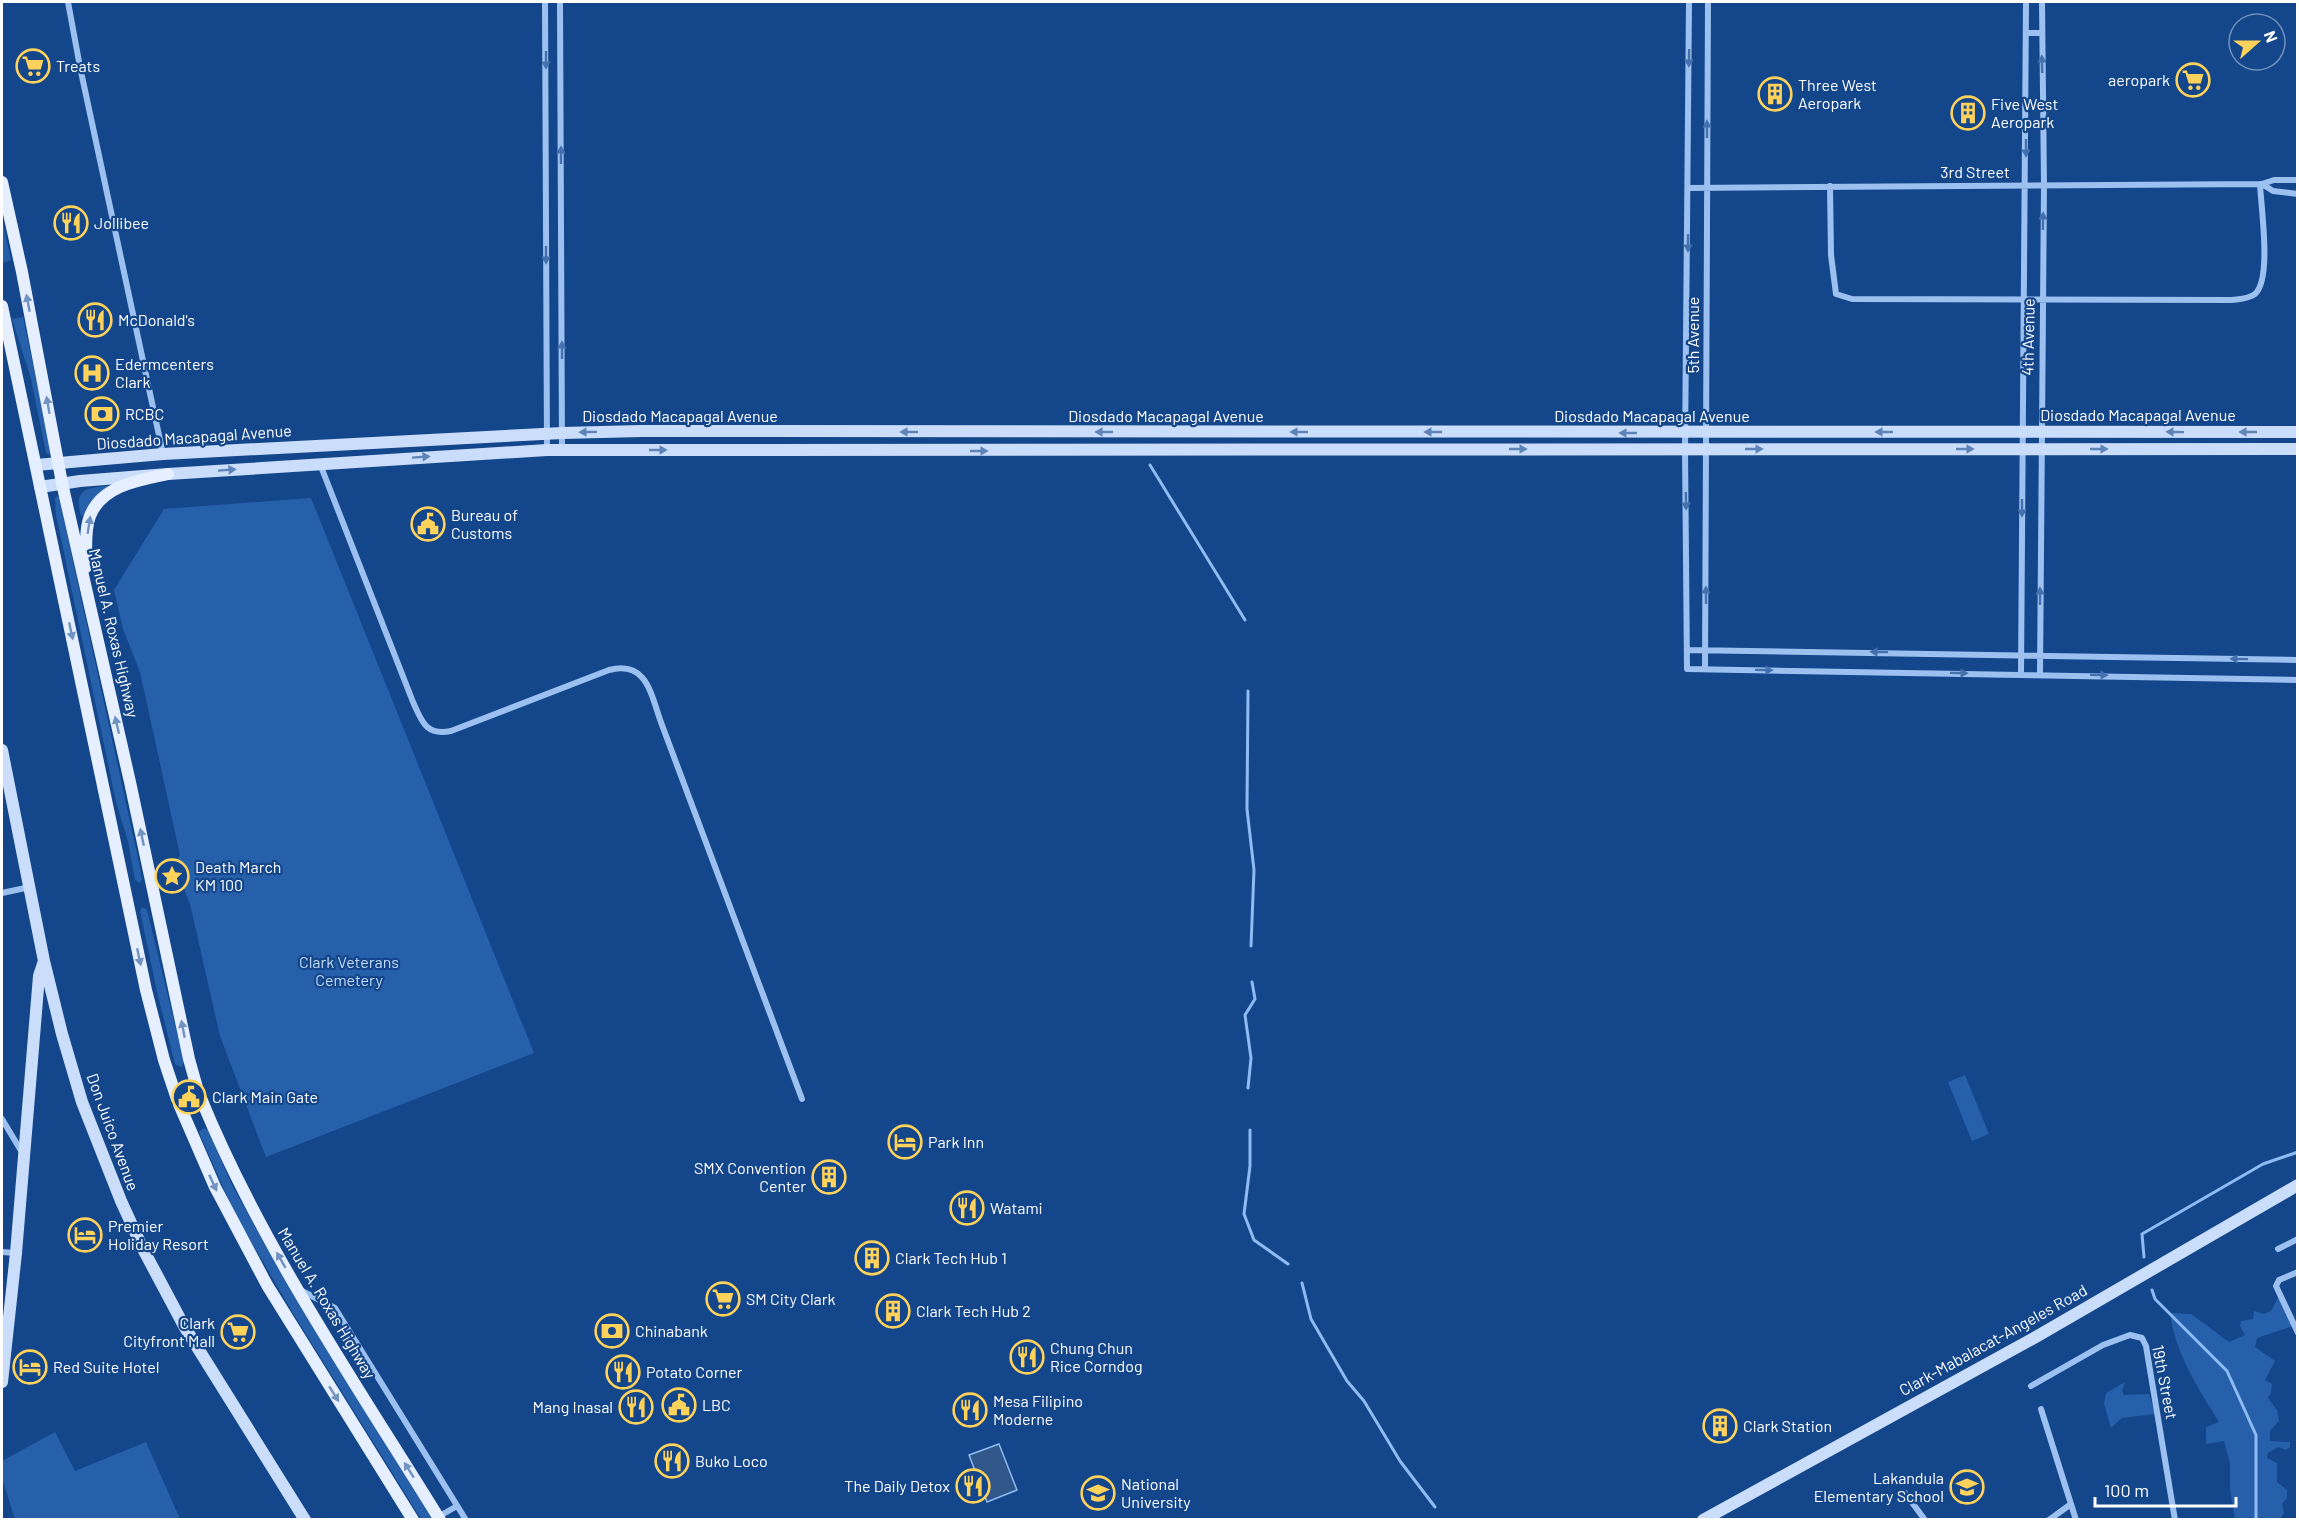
<svg xmlns="http://www.w3.org/2000/svg" width="2299" height="1521" viewBox="0 0 2299 1521" font-family="Barlow,sans-serif">
	<rect width="100%" height="100%" fill="#14468b"/>
	<path fill="#2660aa" d="M2,218L11,260L2,263Z
		M23,317L50,446V455L46,453L31,379L12,319Z
		M107,486L108,488L87,515L81,516C74,491 84,488 107,486Z
		M57,496L59,497L139,863L142,880L140,883L135,880L128,841L116,802L56,515L55,498Z
		M311,498L534,1053L266,1157L220,1036L190,904L174,864L180,855L140,672L123,629L114,590L164,509Z
		M142,907L147,910L184,1062L181,1067L175,1064L158,996L140,911Z
		M1965,1075L1989,1134L1972,1141L1948,1082Z
		M204,1128L208,1130L232,1185L269,1252L434,1519H421L293,1313L235,1214L200,1135L199,1132Z
		M2278,1298L2282,1299L2286,1309L2285,1314L2290,1317L2293,1326L2257,1338L2255,1347L2275,1361L2265,1380L2272,1384L2271,1393L2268,1398L2277,1410L2279,1421L2270,1431V1441L2290,1442V1447L2286,1450L2278,1447L2268,1453L2267,1458L2277,1463V1482L2287,1490V1498L2282,1504L2284,1513L2280,1519H2235L2230,1489V1463L2224,1441L2206,1444V1427L2219,1422C2198,1388 2175,1353 2170,1313L2191,1314L2229,1342L2245,1335L2240,1326L2241,1321L2253,1319L2254,1311L2264,1314L2271,1311Z
		M2125,1382L2122,1391L2124,1395L2149,1394L2155,1414L2122,1418L2111,1428L2104,1404L2106,1393Z
		M55,1432L75,1471L146,1442L180,1519H15L2,1478V1461Z"/>
	<path fill="#31578a" stroke="#8ebbf3" stroke-width="1.5" d="M999,1444L1017,1490L987,1502L969,1455Z"/>
	<g fill="none" stroke-linecap="round" stroke-linejoin="round">
		<path stroke="#8ebbf3" stroke-width="3" d="M1150,465L1245,620
			M1248,691L1247,809L1254,870L1251,946
			M1248,1088L1251,1058L1245,1015L1255,999L1252,982
			M1250,1130V1166L1244,1214L1254,1240L1288,1264
			M2144,1257L2142,1234L2263,1164L2298,1152
			M1302,1283L1311,1319L1347,1381L1364,1401L1400,1461L1435,1507
			M2152,1290L2155,1299L2227,1371L2256,1435V1520"/>
		<path stroke="#9cc1f0" stroke-width="6" d="M68,2L80,67L163,454
			M545,2L547,450
			M560,2L562,450
			M1689,2L1685,450L1687,669L2298,680
			M2026,33H2042
			M2262,184L2273,191L2298,194
			M1830,186L1831,255L1836,294L1852,299L2232,300C2239,299 2249,299 2255,294C2272,279 2261,208 2260,184
			M1688,188L2262,184L2274,180H2298
			M320,464L413,702C422,722 426,736 451,731L609,670C648,660 651,696 662,725L802,1099
			M1687,650L2298,660
			M1705,669L1708,2
			M2021,673L2026,2
			M2040,674L2044,185L2042,2
			M2,893L30,887
			M2,1119L23,1154
			M2278,1249L2298,1239
			M2,1252L16,1253
			M2298,1272L2279,1280L2276,1286L2298,1333
			M302,1291L335,1308L466,1520
			M2031,1386L2103,1345L2130,1335L2142,1338L2146,1346L2175,1520
			M2041,1409L2076,1520
			M1905,1493L1925,1520
			M438,1517L457,1506
			M2049,1520L2071,1504"/>
		<path stroke="#cadefb" stroke-width="12" d="M36,465L163,454L562,433L641,431L2298,432
			M40,487L80,481L168,474L547,450L2298,449
			M2,750L44,961L62,1034L82,1102L121,1201L143,1249L184,1326L305,1520
			M2,1382L16,1253L39,976L44,961
			M1703,1520L2034,1338L2298,1185"/>
		<path stroke="#e5efff" stroke-width="12" d="M2,182L22,272L62,483L130,782L189,1059L198,1091
			M2,306L146,990L164,1060L177,1099
			M86,567C87,551 84,531 90,516C102,485 140,480 168,474
			M200,1096C261,1246 355,1382 440,1520
			M179,1104L215,1187L267,1285L413,1520"/>
	</g>
	<defs><path id="oneway-solid" d="M-6-.8H1V-3.2L6.5 0L1 3.2V.8H-6Z" transform="scale(1.5)"/></defs>
	<g fill="#4471ae">
		<use href="#oneway-solid" transform="translate(1689 58) rotate(91)"/>
		<use href="#oneway-solid" transform="translate(546 60) rotate(90)"/>
		<use href="#oneway-solid" transform="translate(2042 64) rotate(-91)"/>
		<use href="#oneway-solid" transform="translate(1707 129) rotate(-90)"/>
		<use href="#oneway-solid" transform="translate(2026 148) rotate(90)"/>
		<use href="#oneway-solid" transform="translate(561 155) rotate(-90)"/>
		<use href="#oneway-solid" transform="translate(2043 221) rotate(-89)"/>
		<use href="#oneway-solid" transform="translate(1688 243) rotate(90)"/>
		<use href="#oneway-solid" transform="translate(546 255) rotate(90)"/>
		<use href="#oneway-solid" transform="translate(562 350) rotate(-90)"/>
		<use href="#oneway-solid" transform="translate(1686 501) rotate(89)"/>
		<use href="#oneway-solid" transform="translate(2022 508) rotate(90)"/>
		<use href="#oneway-solid" transform="translate(1706 595) rotate(-90)"/>
		<use href="#oneway-solid" transform="translate(2040 596) rotate(-90)"/>
		<use href="#oneway-solid" transform="translate(1879 652) rotate(-179)"/>
		<use href="#oneway-solid" transform="translate(2239 659) rotate(-179)"/>
		<use href="#oneway-solid" transform="translate(1764 670) rotate(1)"/>
		<use href="#oneway-solid" transform="translate(1959 673) rotate(1)"/>
		<use href="#oneway-solid" transform="translate(2099 675) rotate(1)"/>
	</g>
	<g fill="#7292bf">
		<use href="#oneway-solid" transform="translate(28 303) rotate(-101)"/>
		<use href="#oneway-solid" transform="translate(48 405) rotate(-100)"/>
		<use href="#oneway-solid" transform="translate(89 525) rotate(-81)"/>
		<use href="#oneway-solid" transform="translate(71 631) rotate(78)"/>
		<use href="#oneway-solid" transform="translate(117 725) rotate(-103)"/>
		<use href="#oneway-solid" transform="translate(142 837) rotate(-102)"/>
		<use href="#oneway-solid" transform="translate(139 957) rotate(78)"/>
		<use href="#oneway-solid" transform="translate(183 1029) rotate(-101)"/>
		<use href="#oneway-solid" transform="translate(213 1183) rotate(65)"/>
		<use href="#oneway-solid" transform="translate(281 1260) rotate(-120)"/>
		<use href="#oneway-solid" transform="translate(334 1394) rotate(58)"/>
		<use href="#oneway-solid" transform="translate(409 1470) rotate(-122)"/>
	</g>
	<g fill="#5d83b8">
		<use href="#oneway-solid" transform="translate(588 432) rotate(179)"/>
		<use href="#oneway-solid" transform="translate(909 432) rotate(180)"/>
		<use href="#oneway-solid" transform="translate(1104 432) rotate(180)"/>
		<use href="#oneway-solid" transform="translate(1299 432) rotate(180)"/>
		<use href="#oneway-solid" transform="translate(1433 432) rotate(-180)"/>
		<use href="#oneway-solid" transform="translate(1884 432) rotate(180)"/>
		<use href="#oneway-solid" transform="translate(2175 432) rotate(-179)"/>
		<use href="#oneway-solid" transform="translate(2248 432) rotate(180)"/>
		<use href="#oneway-solid" transform="translate(1628 433) rotate(-180)"/>
		<use href="#oneway-solid" transform="translate(1518 449)"/>
		<use href="#oneway-solid" transform="translate(1754 449)"/>
		<use href="#oneway-solid" transform="translate(1965 449)"/>
		<use href="#oneway-solid" transform="translate(2099 449)"/>
		<use href="#oneway-solid" transform="translate(658 450)"/>
		<use href="#oneway-solid" transform="translate(979 451)"/>
		<use href="#oneway-solid" transform="translate(421 457) rotate(-4)"/>
		<use href="#oneway-solid" transform="translate(227 470) rotate(-4)"/>
	</g>
	<defs>
		<g id="supermarket-ring" transform="scale(1.725)"><circle r="9.5" fill="#14468b" stroke="#ffd25b" stroke-width="1.5"/><path d="M-6-5.5h2.5l.6 2H6L4.5 2H-2.5L-4.4-4H-6ZM-1.5 3.2a1.3 1.3 0 1 0 .1 0ZM3 3.2a1.3 1.3 0 1 0 .1 0Z" fill="#ffd25b"/></g>
		<g id="building-ring" transform="scale(1.725)"><circle r="9.5" fill="#14468b" stroke="#ffd25b" stroke-width="1.5"/><path d="M-4-6H4V6H1V3H-1V6H-4ZM-2.5-4.3h1.7v1.8h-1.7ZM.8-4.3h1.7v1.8H.8ZM-2.5-1h1.7V.8h-1.7ZM.8-1h1.7V.8H.8Z" fill="#ffd25b"/></g>
		<g id="restaurant-ring" transform="scale(1.725)"><circle r="9.5" fill="#14468b" stroke="#ffd25b" stroke-width="1.5"/><path d="M-5-6h1v4h1v-4h1v4h1v-4h1v5L-1.5 .5V6h-2V.5L-5-1ZM5-6V6H3V1.5H1.5Q1.5-4 5-6Z" fill="#ffd25b"/></g>
		<g id="hospital-ring" transform="scale(1.725)"><circle r="9.5" fill="#14468b" stroke="#ffd25b" stroke-width="1.5"/><path d="M-5-5h3v3.5h4V-5h3V5h-3V1.5h-4V5h-3Z" fill="#ffd25b"/></g>
		<g id="bank-ring" transform="scale(1.725)"><circle r="9.5" fill="#14468b" stroke="#ffd25b" stroke-width="1.5"/><path d="M-6-4H6V4H-6ZM0-2.3a2.3 2.3 0 1 0 0 4.6a2.3 2.3 0 1 0 0-4.6Z" fill="#ffd25b"/></g>
		<g id="civic-ring" transform="scale(1.725)"><circle r="9.5" fill="#14468b" stroke="#ffd25b" stroke-width="1.5"/><path d="M-.6-6.5H3V-4.5H.6V-3L4-1V1h2V6H-6V1h2V-1L-.6-3ZM-1.2 2.5V6h2.4V2.5Z" fill="#ffd25b"/></g>
		<g id="sight-ring" transform="scale(1.725)"><circle r="9.5" fill="#14468b" stroke="#ffd25b" stroke-width="1.5"/><path d="M0-6L1.8-2.2L6-1.7L2.9 1.2L3.7 5.4L0 3.3L-3.7 5.4L-2.9 1.2L-6-1.7L-1.8-2.2Z" fill="#ffd25b"/></g>
		<g id="hotel-ring" transform="scale(1.725)"><circle r="9.5" fill="#14468b" stroke="#ffd25b" stroke-width="1.5"/><path d="M-6-4.5h1.5V1H6V5H4.5V3h-9V5H-6ZM-4 0a1.8 1.8 0 1 1 3.6 0ZM.5 0V-2.5h3Q6-2.5 6 0Z" fill="#ffd25b"/></g>
		<g id="school-ring" transform="scale(1.725)"><circle r="9.5" fill="#14468b" stroke="#ffd25b" stroke-width="1.5"/><path d="M0-5L7-2L0 1L-7-2ZM-4 1L0 2.5L4 1V4Q0 6-4 4Z" fill="#ffd25b"/></g>
		<g id="university-ring" transform="scale(1.725)"><circle r="9.5" fill="#14468b" stroke="#ffd25b" stroke-width="1.5"/><path d="M0-5L7-2L0 1L-7-2ZM-4 1L0 2.5L4 1V4Q0 6-4 4Z" fill="#ffd25b"/></g>
	</defs>
	<g fill-rule="evenodd">
		<use href="#supermarket-ring" x="33" y="66"/>
		<use href="#supermarket-ring" x="2193" y="80"/>
		<use href="#building-ring" x="1775" y="94"/>
		<use href="#building-ring" x="1968" y="113"/>
		<use href="#restaurant-ring" x="71" y="223"/>
		<use href="#restaurant-ring" x="95" y="320"/>
		<use href="#hospital-ring" x="92" y="373"/>
		<use href="#bank-ring" x="102" y="414"/>
		<use href="#civic-ring" x="428" y="524"/>
		<use href="#sight-ring" x="172" y="876"/>
		<use href="#civic-ring" x="189" y="1097"/>
		<use href="#hotel-ring" x="905" y="1142"/>
		<use href="#building-ring" x="829" y="1177"/>
		<use href="#restaurant-ring" x="967" y="1208"/>
		<use href="#hotel-ring" x="85" y="1235"/>
		<use href="#building-ring" x="872" y="1258"/>
		<use href="#supermarket-ring" x="723" y="1299"/>
		<use href="#building-ring" x="893" y="1311"/>
		<use href="#bank-ring" x="612" y="1331"/>
		<use href="#supermarket-ring" x="238" y="1332"/>
		<use href="#restaurant-ring" x="1027" y="1357"/>
		<use href="#hotel-ring" x="30" y="1367"/>
		<use href="#restaurant-ring" x="623" y="1372"/>
		<use href="#civic-ring" x="679" y="1405"/>
		<use href="#restaurant-ring" x="636" y="1407"/>
		<use href="#restaurant-ring" x="970" y="1410"/>
		<use href="#building-ring" x="1720" y="1426"/>
		<use href="#restaurant-ring" x="672" y="1461"/>
		<use href="#restaurant-ring" x="973" y="1486"/>
		<use href="#school-ring" x="1967" y="1487"/>
		<use href="#university-ring" x="1098" y="1493"/>
	</g>
	<g text-anchor="middle" stroke-width="4.5" stroke-linejoin="round" paint-order="stroke">
		<g font-size="16" fill="#fff" stroke="#14468b" text-anchor="start">
			<text x="56" y="72">Treats</text>
			<text x="2170" y="86" text-anchor="end">aeropark</text>
			<text x="1798" y="91">Three West<tspan x="1798" dy="18">Aeropark</tspan></text>
			<text x="1991" y="110">Five West<tspan x="1991" dy="18">Aeropark</tspan></text>
			<text x="94" y="229">Jollibee</text>
			<text x="118" y="326">McDonald's</text>
			<text x="115" y="370">Edermcenters<tspan x="115" dy="18">Clark</tspan></text>
			<text x="125" y="420">RCBC</text>
			<text x="451" y="521">Bureau of<tspan x="451" dy="18">Customs</tspan></text>
			<text x="195" y="873">Death March<tspan x="195" dy="18">KM 100</tspan></text>
			<text x="212" y="1103">Clark Main Gate</text>
			<text x="928" y="1148">Park Inn</text>
			<text x="806" y="1174" text-anchor="end">SMX Convention<tspan x="806" dy="18">Center</tspan></text>
			<text x="990" y="1214">Watami</text>
			<text x="108" y="1232">Premier<tspan x="108" dy="18">Holiday Resort</tspan></text>
			<text x="895" y="1264">Clark Tech Hub 1</text>
			<text x="746" y="1305">SM City Clark</text>
			<text x="916" y="1317">Clark Tech Hub 2</text>
			<text x="215" y="1329" text-anchor="end">Clark<tspan x="215" dy="18">Cityfront Mall</tspan></text>
			<text x="635" y="1337">Chinabank</text>
			<text x="1050" y="1354">Chung Chun<tspan x="1050" dy="18">Rice Corndog</tspan></text>
			<text x="53" y="1373">Red Suite Hotel</text>
			<text x="646" y="1378">Potato Corner</text>
			<text x="993" y="1407">Mesa Filipino<tspan x="993" dy="18">Moderne</tspan></text>
			<text x="702" y="1411">LBC</text>
			<text x="613" y="1413" text-anchor="end">Mang Inasal</text>
			<text x="1743" y="1432">Clark Station</text>
			<text x="695" y="1467">Buko Loco</text>
			<text x="1944" y="1484" text-anchor="end">Lakandula<tspan x="1944" dy="18">Elementary School</tspan></text>
			<text x="1121" y="1490">National<tspan x="1121" dy="18">University</tspan></text>
			<text x="950" y="1492" text-anchor="end">The Daily Detox</text>
		</g>
		<g font-size="16" fill="#fff" stroke="#14468b">
			<text x="1975" y="178">3rd Street</text>
			<text transform="translate(1693 335) rotate(-90)" y="6">5th Avenue</text>
			<text transform="translate(2028 337) rotate(-89)" y="6">4th Avenue</text>
			<text x="2138" y="421">Diosdado Macapagal Avenue</text>
			<text x="680" y="422">Diosdado Macapagal Avenue</text>
			<text x="1166" y="422">Diosdado Macapagal Avenue</text>
			<text x="1652" y="422">Diosdado Macapagal Avenue</text>
			<text transform="translate(194 437) rotate(-4)" y="6">Diosdado Macapagal Avenue</text>
			<text transform="translate(114 633) rotate(77)" y="6">Manuel A. Roxas Highway</text>
			<text transform="translate(113 1132) rotate(70)" y="6">Don Juico Avenue</text>
			<text transform="translate(327 1303) rotate(59)" y="6">Manuel A. Roxas Highway</text>
			<text transform="translate(1993 1340) rotate(-29)" y="6">Clark-Mabalacat-Angeles Road</text>
			<text transform="translate(2165 1382) rotate(79)" y="6">19th Street</text>
		</g>
		<g font-size="16" fill="#c2dbfb" stroke="#14468b">
			<text x="349" y="968">Clark Veterans<tspan x="349" dy="18">Cemetery</tspan></text>
		</g>
	</g>
	<rect width="2299" height="1521" fill="none" stroke="#ffffff" stroke-width="6"/>
	<g transform="translate(2257 42) rotate(69)"><circle r="28" fill="#14468b" stroke="#7290b9" stroke-width="1.5"/>
	<path d="M0-4.5L10 22L0 15L-10 22Z" fill="#ffd25b"/>
	<text y="-9" font-size="16" font-weight="bold" text-anchor="middle" fill="#ffffff">N</text>
	</g>
	<path d="M2095 1497v9h141v-9" fill="none" stroke="#ffffff" stroke-width="3"/>
	<text x="2104" y="1497" font-size="18" fill="#ffffff" stroke="#14468b" stroke-width="4.5" paint-order="stroke">100 m</text>
</svg>
